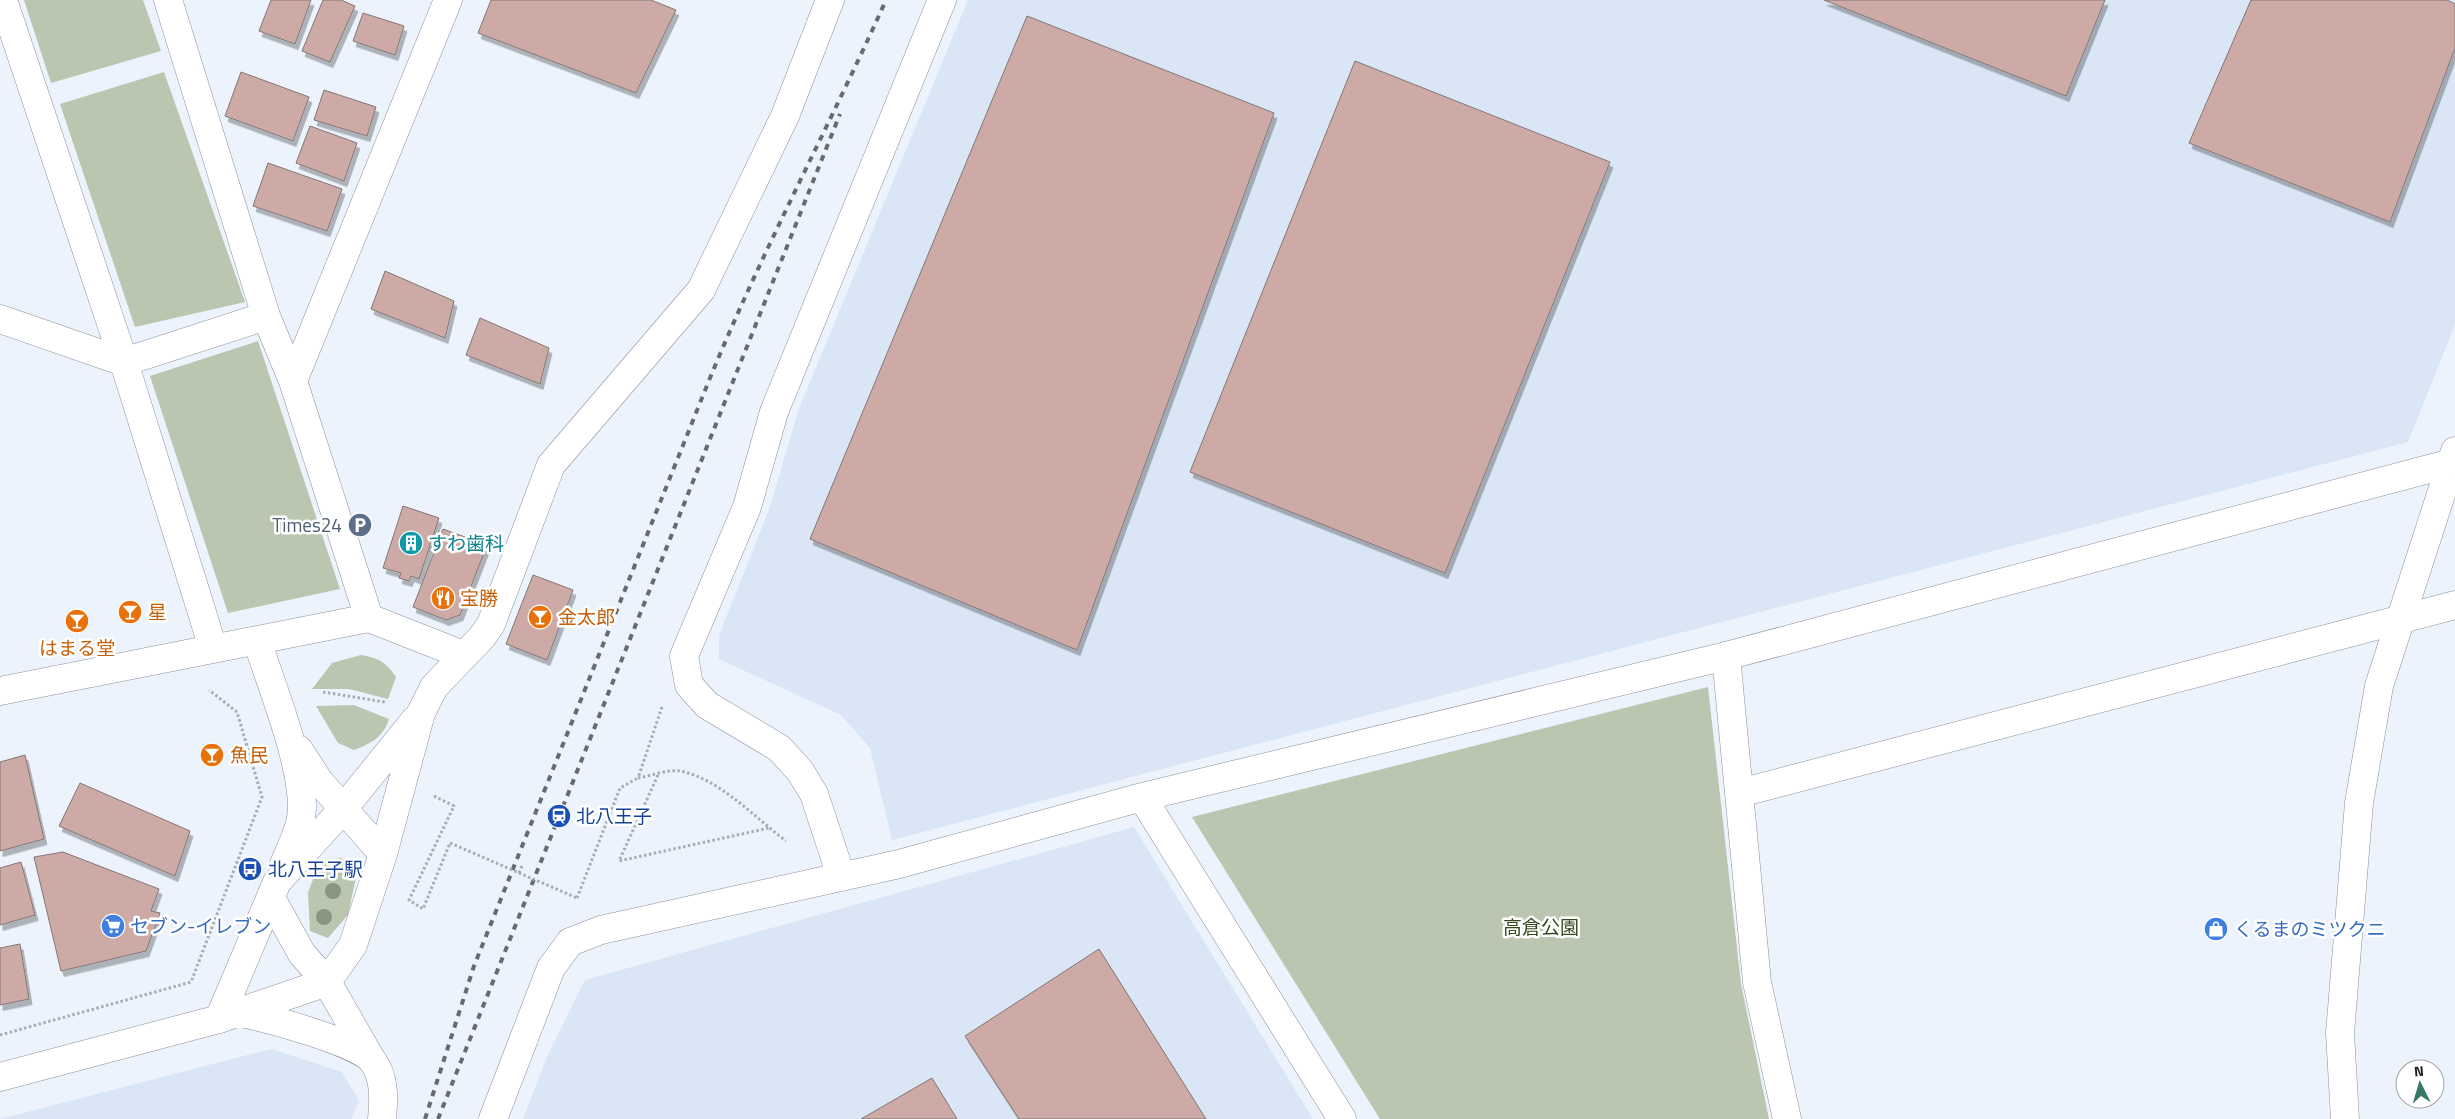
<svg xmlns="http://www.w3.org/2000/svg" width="2455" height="1119" viewBox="0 0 2455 1119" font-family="'Titillium Web','Noto Sans JP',sans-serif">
	<defs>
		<filter id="shadow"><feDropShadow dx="3" dy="5.5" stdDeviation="0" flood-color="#0004"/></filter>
	</defs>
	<rect width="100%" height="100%" fill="#ecf3fc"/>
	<path fill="#dae6f5" d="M968,0H2455V325L2408,442L892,840L870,748L841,715L719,659V635L770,507L798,411Z
		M1134,827L1313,1119H523L546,1059L585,980Z
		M271,1049L342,1072L359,1101L351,1119H0Z"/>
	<path fill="#bbc6b0" d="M24,0H143L161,51L51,83Z
		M164,72L245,302L135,327L60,104Z
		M258,341L340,589L228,613L150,376Z
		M361,655C378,658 386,662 396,677L388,699L349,689H312L332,663Z
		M1708,687L1741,984L1769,1119H1380L1192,817Z
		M354,705L389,719C384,736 371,744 354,750L338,743L316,706Z
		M341,858L358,868L348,915L328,938L310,931L308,893L319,863Z"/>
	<path fill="#ceaaa7" stroke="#817675" filter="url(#shadow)" d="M271,0H311L295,44L259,31Z
		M323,0H341L355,6L330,62L302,51Z
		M491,0H651L676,10L636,93L478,33Z
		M1824,0H2105L2066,96Z
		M2251,0H2447L2455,4V48L2390,222L2189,143Z
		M363,13L404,26L395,55L353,41Z
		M1027,16L1274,113L1077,650L810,539Z
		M1355,61L1610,162L1445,573L1190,472Z
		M241,72L309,97L293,141L225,116Z
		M324,90L376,107L367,136L314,120Z
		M310,126L357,143L344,181L296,163Z
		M268,163L342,189L327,231L253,206Z
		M385,271L454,301L445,338L371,309Z
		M480,318L549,348L540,384L466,355Z
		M403,506L439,518L419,579L411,576L409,581L399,578L401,573L383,568Z
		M443,529L487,545L460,615L446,620L413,607Z
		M533,575L573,590L547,660L506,644Z
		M25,755L44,839L0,851V762Z
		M80,783L190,831L175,876L59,826Z
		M63,852L159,889L151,911L160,913L146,951L61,971L34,857Z
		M21,862L35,915L0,925V868Z
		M20,944L29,999L0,1005V948Z
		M1099,949L1206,1119H1019L965,1036Z
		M932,1078L957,1119H861Z"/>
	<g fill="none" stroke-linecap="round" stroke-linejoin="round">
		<g stroke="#8b919a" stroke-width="29">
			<path id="minor" d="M3,0L124,362L213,648
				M168,0L266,316L293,381L369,618
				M0,319L124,362L266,316
				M293,381L448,0
				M257,640C272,688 301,757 302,806C302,827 292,845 284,864
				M1726,656L1757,982L1787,1119
				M0,691L369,618L463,655
				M299,750L319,781L383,854
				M1740,793L2455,605
				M271,898L302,954L327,982L371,1059
				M239,1013C265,1017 356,1042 372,1060C385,1077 384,1099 382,1119
				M219,1019L327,982L353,945L383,854L421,713
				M219,1019L277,882L343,809L415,720"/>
		</g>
		<g stroke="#8b919a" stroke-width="29">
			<path id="tertiary" d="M421,713L434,687L482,637L491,624L551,465L701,290L785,116L830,0
				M1142,797L1342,1119
				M841,876L814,794L800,771L779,748L707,705L689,685L684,656L747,507L774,412L942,0
				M0,1077L219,1019
				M493,1119L551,968L570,942L601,930L899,864L1142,797L1726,656L2455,462
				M2345,1119L2340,1033L2359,803L2379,686L2455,451"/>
		</g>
		<path stroke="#a7adb4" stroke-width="3" stroke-dasharray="2.5 2.5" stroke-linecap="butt" d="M323,692L385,702
			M662,707L638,778C650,776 668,769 680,771C720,779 754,817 786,841
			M658,775L619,861L769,828
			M434,796L454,806L409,900L423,909L450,843
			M519,873L523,864
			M577,898L620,788L638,778
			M0,1035L191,982L262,797L237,712L209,690"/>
		<use href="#minor" stroke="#fff" stroke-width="28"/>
		<use href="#tertiary" stroke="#fff" stroke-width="28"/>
		<path stroke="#666b70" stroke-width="4" stroke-dasharray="6 6" stroke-linecap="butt" d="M425,1119L474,966L710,378C763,249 829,127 886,0
			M438,1119L840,114"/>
		<path stroke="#a7adb4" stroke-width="3" stroke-dasharray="2.5 2.5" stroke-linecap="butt" d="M450,843L577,898"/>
	</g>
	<g fill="#889580">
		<circle cx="333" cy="891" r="8"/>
		<circle cx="324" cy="917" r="8"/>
	</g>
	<defs>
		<g id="parking-disc" transform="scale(1.25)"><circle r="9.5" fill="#5c6f8a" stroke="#fff"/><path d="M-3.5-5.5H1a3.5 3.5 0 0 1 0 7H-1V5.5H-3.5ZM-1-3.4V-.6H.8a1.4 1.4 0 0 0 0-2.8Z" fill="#fff"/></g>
		<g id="building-disc" transform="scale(1.25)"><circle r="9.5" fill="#0f9aa8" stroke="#fff"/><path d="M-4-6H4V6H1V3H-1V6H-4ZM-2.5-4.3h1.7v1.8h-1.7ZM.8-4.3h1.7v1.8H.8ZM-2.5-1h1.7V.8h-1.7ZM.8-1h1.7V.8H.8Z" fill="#fff"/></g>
		<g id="restaurant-disc" transform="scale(1.25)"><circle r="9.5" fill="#e8710a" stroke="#fff"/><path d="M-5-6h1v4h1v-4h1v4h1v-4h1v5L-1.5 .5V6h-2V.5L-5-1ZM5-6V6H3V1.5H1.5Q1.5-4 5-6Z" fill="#fff"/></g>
		<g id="bar-disc" transform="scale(1.25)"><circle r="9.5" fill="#e8710a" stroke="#fff"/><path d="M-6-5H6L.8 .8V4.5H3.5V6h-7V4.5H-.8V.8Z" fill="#fff"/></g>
		<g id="station-disc" transform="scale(1.25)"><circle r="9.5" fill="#1a4fb4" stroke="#fff"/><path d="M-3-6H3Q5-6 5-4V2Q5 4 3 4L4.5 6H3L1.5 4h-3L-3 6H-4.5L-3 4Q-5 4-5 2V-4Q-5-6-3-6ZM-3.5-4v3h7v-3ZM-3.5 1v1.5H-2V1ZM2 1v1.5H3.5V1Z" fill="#fff"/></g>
		<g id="bus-disc" transform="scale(1.25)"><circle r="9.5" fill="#1a4fb4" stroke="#fff"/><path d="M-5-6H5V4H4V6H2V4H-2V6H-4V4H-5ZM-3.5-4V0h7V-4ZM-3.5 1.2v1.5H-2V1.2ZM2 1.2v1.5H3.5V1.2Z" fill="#fff"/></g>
		<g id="supermarket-disc" transform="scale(1.25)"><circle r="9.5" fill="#3f7fe0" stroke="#fff"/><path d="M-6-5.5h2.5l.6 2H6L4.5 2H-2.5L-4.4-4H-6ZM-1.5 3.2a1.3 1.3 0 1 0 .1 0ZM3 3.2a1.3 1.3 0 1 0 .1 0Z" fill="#fff"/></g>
		<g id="shop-disc" transform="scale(1.25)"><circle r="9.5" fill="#3f7fe0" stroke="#fff"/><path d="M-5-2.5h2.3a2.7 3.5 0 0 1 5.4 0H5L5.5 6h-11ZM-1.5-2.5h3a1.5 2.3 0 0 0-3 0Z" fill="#fff"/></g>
	</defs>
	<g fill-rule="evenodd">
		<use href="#parking-disc" x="360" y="525"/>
		<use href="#building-disc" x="411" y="543"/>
		<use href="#restaurant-disc" x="443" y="598"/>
		<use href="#bar-disc" x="130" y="612"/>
		<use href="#bar-disc" x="540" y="617"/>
		<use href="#bar-disc" x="77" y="621"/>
		<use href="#bar-disc" x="212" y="755"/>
		<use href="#station-disc" x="559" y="816"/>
		<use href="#bus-disc" x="250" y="869"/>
		<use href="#supermarket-disc" x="113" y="926"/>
		<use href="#shop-disc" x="2216" y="929"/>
	</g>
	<g text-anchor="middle" stroke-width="5" stroke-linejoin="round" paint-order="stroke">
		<g font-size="19" fill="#4e5e75" stroke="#fff" text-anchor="end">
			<text x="342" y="532">Times24</text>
		</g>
		<g font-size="19" fill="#0d838f" stroke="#fff" text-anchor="start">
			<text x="428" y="550">すわ歯科</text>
		</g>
		<g font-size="19" fill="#c56008" stroke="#fff" text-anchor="start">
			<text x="460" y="605">宝勝</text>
			<text x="148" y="619">星</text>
			<text x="558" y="624">金太郎</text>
			<text x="77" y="655" text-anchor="middle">はまる堂</text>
			<text x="230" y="762">魚民</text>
		</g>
		<g font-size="19" fill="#164399" stroke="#fff" text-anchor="start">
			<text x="576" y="823">北八王子</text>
			<text x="268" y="876">北八王子駅</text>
		</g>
		<g font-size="19" fill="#366cbe" stroke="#fff" text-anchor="start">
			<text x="130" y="933">セブン-イレブン</text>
			<text x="2234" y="936">くるまのミツクニ</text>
		</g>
		<g font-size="19" fill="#36481b" stroke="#fff">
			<text x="1541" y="934">高倉公園</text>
		</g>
	</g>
	<g transform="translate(2420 1084) rotate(355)"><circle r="24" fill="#ffffff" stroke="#a3a5a6"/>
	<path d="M0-4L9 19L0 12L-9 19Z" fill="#367768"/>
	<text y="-8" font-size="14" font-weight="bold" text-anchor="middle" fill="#1a1d20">N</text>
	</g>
</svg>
